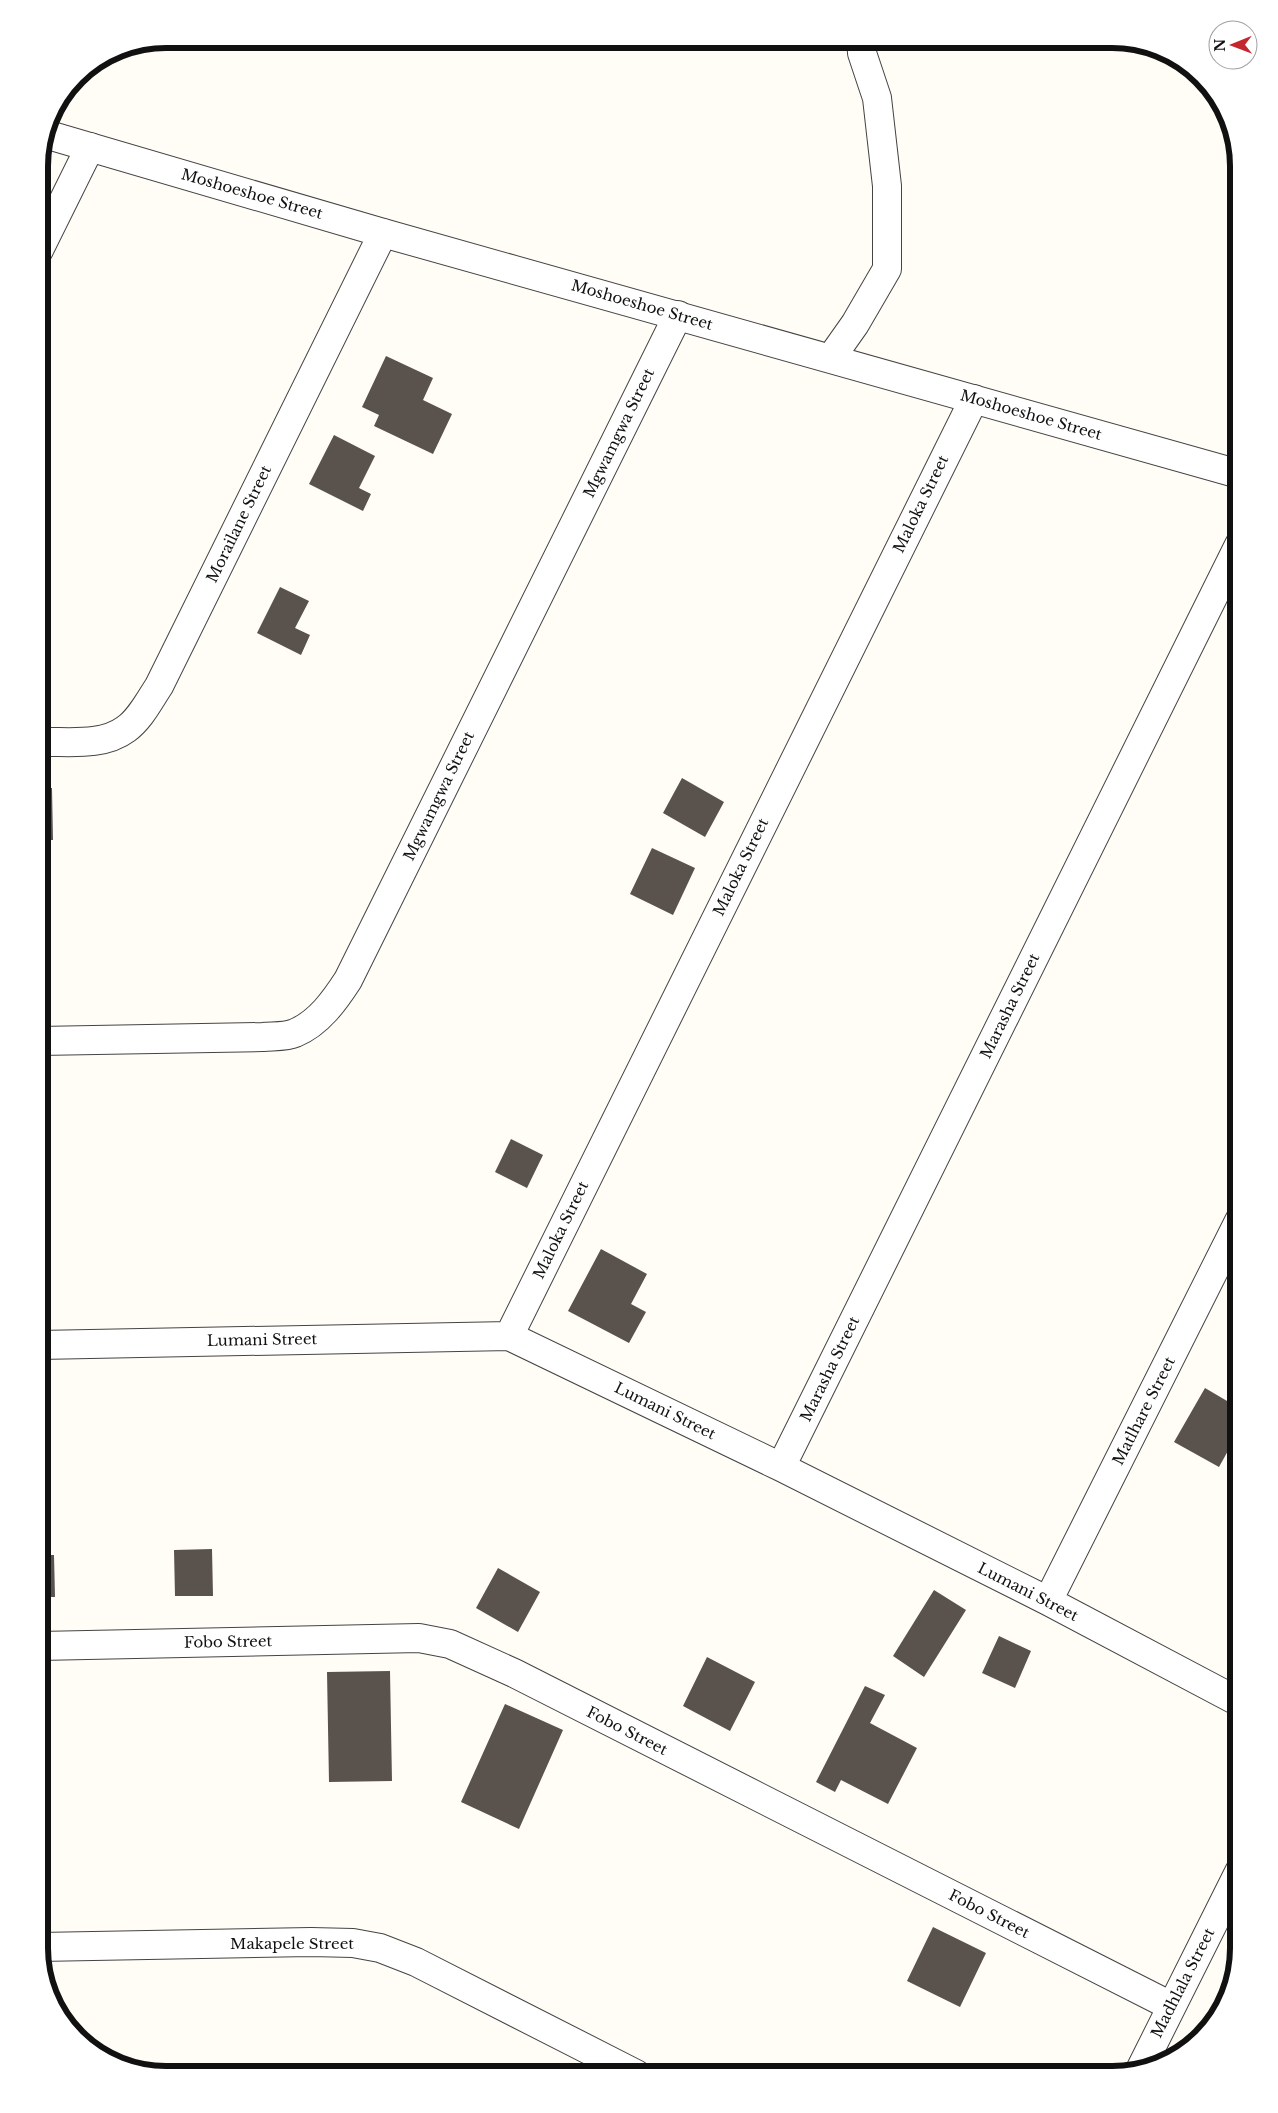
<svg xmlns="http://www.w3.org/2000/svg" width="1278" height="2113" viewBox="0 0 1278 2113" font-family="'Libre Baskerville',serif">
	<rect width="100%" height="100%" fill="#fffdf5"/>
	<path fill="#5a524d" d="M386,356L433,378L423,400L452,414L433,454L374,426L379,415L362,407Z
		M334,435L375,456L359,488L371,494L363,511L309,484Z
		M280,587L309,601L295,628L310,635L301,655L257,633Z
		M682,778L724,802L705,837L663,813Z
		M39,788H52L53,840H39Z
		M652,848L695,868L673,915L630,894Z
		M511,1139L543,1155L527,1188L495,1172Z
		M601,1249L647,1274L631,1304L646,1312L629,1343L568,1311Z
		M1205,1388L1239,1408V1431L1219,1467L1174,1442Z
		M212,1549L213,1596H175L174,1550Z
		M39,1555H54L55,1597H39Z
		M498,1568L540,1592L518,1632L476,1608Z
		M934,1590L966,1610L924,1677L893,1656Z
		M999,1636L1031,1651L1015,1688L982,1673Z
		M707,1657L755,1682L730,1731L683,1706Z
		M390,1671L392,1781L329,1782L327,1672Z
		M865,1686L885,1695L870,1723L917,1748L888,1804L841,1780L835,1792L816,1782Z
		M505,1704L563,1730L519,1829L461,1802Z
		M933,1927L986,1953L960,2007L907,1981Z"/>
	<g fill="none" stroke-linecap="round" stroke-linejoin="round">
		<g stroke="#444" stroke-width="30">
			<path id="minor" d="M39,250L90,147
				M831,358L855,324L887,269V186L877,98L862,53L861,39
				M39,742C67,741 102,747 126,729C140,719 149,701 159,686L383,233
				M39,1041L263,1037C273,1036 286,1037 295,1033C319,1023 335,1000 348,980L678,315
				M509,1336L974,399
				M39,1345L509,1336L781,1467L1048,1601L1239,1702
				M781,1467L1239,545
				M1048,1601L1239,1221
				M39,1646L419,1638L450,1644L514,1673L1171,2006
				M39,1947L311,1942L353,1943L380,1948L416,1962L636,2074"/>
		</g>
		<g stroke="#444" stroke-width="30">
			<path id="tertiary" d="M45,134L383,233L1239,474
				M1141,2068L1239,1872"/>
		</g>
		<use href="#minor" stroke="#fff" stroke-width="28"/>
		<use href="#tertiary" stroke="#fff" stroke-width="28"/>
	</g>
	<g text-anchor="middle" stroke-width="5" stroke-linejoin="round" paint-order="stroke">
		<g font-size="15" fill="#111" stroke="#fff">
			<text transform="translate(252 194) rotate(16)" y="5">Moshoeshoe Street</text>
			<text transform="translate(642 305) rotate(16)" y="5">Moshoeshoe Street</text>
			<text transform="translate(1031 415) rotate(16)" y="5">Moshoeshoe Street</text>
			<text transform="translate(619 433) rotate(-64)" y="5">Mgwamgwa Street</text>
			<text transform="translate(921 504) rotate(-64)" y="5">Maloka Street</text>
			<text transform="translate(239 524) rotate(-64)" y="5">Morailane Street</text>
			<text transform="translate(439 796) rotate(-64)" y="5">Mgwamgwa Street</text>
			<text transform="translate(741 867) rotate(-64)" y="5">Maloka Street</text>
			<text transform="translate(1010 1006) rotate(-64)" y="5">Marasha Street</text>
			<text transform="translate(561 1230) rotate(-64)" y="5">Maloka Street</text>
			<text transform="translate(262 1340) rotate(-1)" y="5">Lumani Street</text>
			<text transform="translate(830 1369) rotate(-64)" y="5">Marasha Street</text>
			<text transform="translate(665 1411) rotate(26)" y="5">Lumani Street</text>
			<text transform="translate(1144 1411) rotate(-63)" y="5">Matlhare Street</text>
			<text transform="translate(1028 1592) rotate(27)" y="5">Lumani Street</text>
			<text transform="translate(228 1642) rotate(-1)" y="5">Fobo Street</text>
			<text transform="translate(627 1731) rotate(27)" y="5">Fobo Street</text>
			<text transform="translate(989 1914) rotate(27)" y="5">Fobo Street</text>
			<text x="292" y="1949">Makapele Street</text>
			<text transform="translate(1183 1983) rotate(-63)" y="5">Madhlala Street</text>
		</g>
	</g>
	<path d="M0 0H1278V2113H0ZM166 48H1112A118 118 0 0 1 1230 166V1948A118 118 0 0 1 1112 2066H166A118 118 0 0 1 48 1948V166A118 118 0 0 1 166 48Z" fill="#fff" fill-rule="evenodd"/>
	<path fill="none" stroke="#111" stroke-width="6" d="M166 48H1112A118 118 0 0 1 1230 166V1948A118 118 0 0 1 1112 2066H166A118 118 0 0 1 48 1948V166A118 118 0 0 1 166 48Z"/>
	<g transform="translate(1233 45) rotate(269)"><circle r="24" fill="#ffffff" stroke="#a0a0a0"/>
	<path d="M0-4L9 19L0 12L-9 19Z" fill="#c4262e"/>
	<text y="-8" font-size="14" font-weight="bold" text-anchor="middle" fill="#111111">N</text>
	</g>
</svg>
